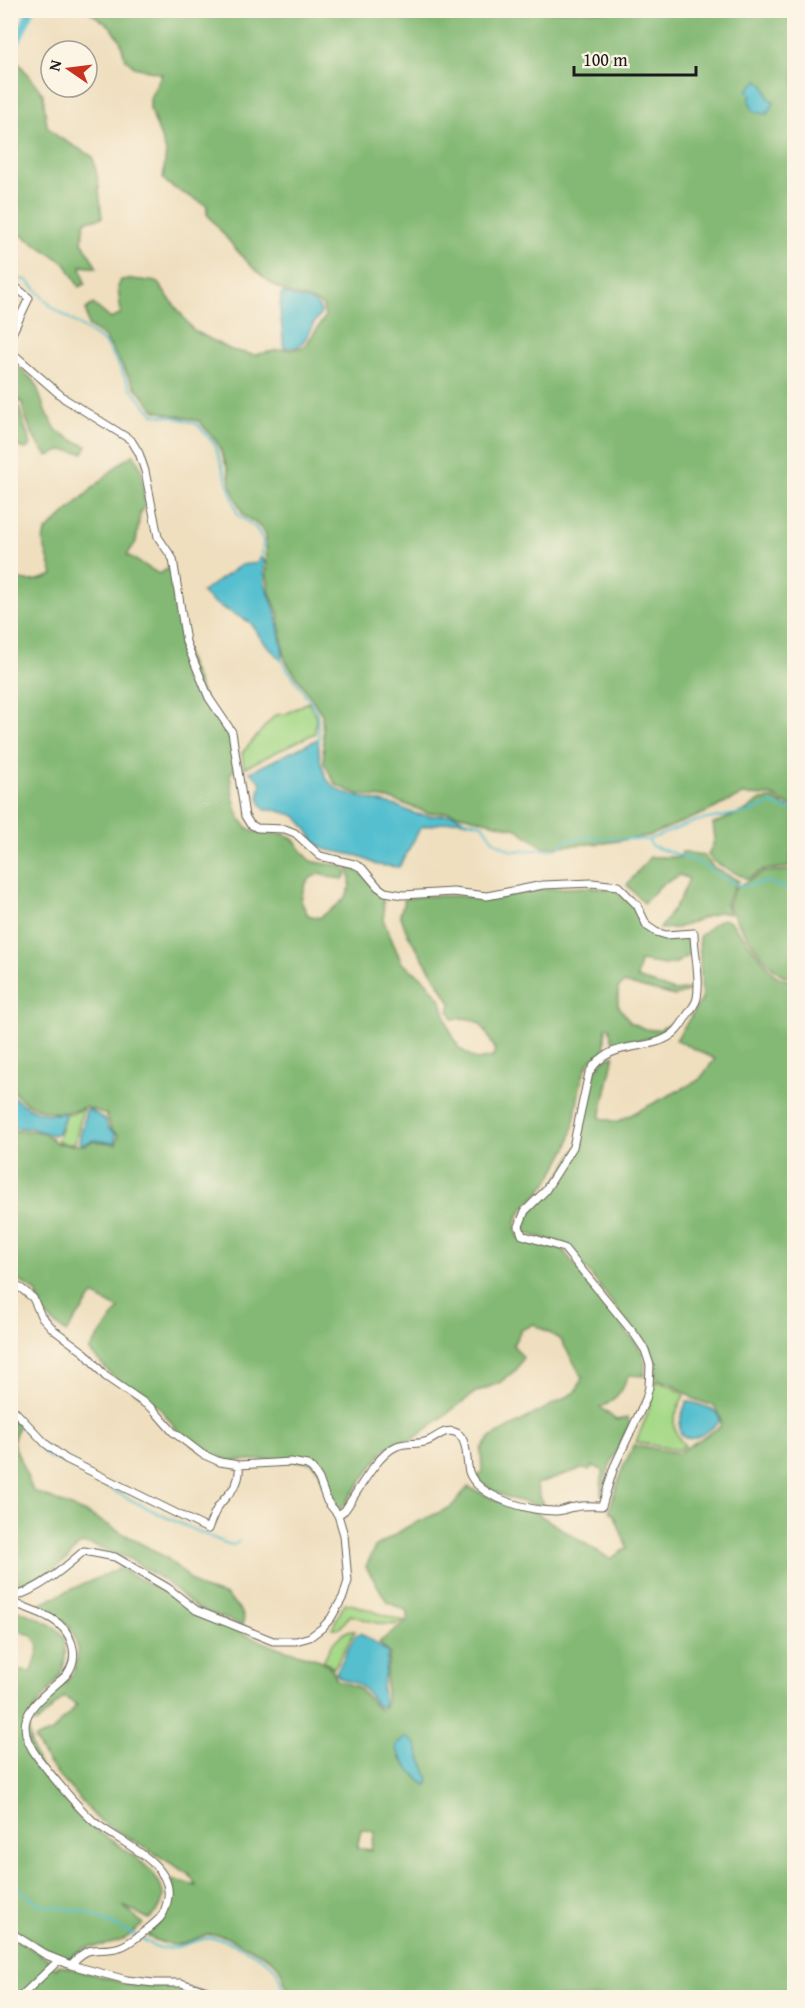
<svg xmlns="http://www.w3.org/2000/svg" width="805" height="2008" viewBox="0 0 805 2008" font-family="'Gentium Book Plus',serif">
	<rect width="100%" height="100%" fill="#fcf5e5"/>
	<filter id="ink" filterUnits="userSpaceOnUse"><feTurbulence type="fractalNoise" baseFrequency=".0167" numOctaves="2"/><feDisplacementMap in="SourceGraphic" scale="12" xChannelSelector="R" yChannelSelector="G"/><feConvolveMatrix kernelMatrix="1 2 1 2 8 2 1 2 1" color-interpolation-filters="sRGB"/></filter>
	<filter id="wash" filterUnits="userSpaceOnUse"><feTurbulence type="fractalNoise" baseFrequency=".008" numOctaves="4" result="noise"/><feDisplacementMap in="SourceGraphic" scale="24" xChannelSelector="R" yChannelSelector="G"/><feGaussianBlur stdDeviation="1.35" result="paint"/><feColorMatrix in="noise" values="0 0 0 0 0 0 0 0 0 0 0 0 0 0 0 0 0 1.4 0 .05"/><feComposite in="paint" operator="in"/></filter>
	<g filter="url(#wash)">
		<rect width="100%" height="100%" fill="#efdfbf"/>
		<path fill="#a6d988" stroke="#617a52" stroke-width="1.5" d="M308,702L316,716L315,733L244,768L242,753L275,715L286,714Z
			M83,1108L75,1143L69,1144L57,1142L66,1113L72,1114Z
			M655,1381L671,1386L684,1395C674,1417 667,1426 685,1446L677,1450L636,1442L647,1415Z
			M345,1603C366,1607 384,1617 405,1621C389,1630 368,1620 350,1615L340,1628H332Z
			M348,1631H355L334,1668L323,1661C330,1648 334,1638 348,1631Z"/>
		<path fill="#84b974" stroke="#506a48" stroke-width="1.5" fill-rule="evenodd" d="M88,11H794V808L773,796L742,795L707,812L648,836L605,843L543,847L517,829L449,812L428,813L394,800L357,794L336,785L324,763L322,714L285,660L278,612L270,593L267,578L266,535L259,526L243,515L231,487L228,470L218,444L199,421L156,411L135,387L105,338L88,326L86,309L93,304L111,319L121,313L118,287L121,280L132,279L157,282L193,330L231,350L254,355L283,349L292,350L305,346L325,317L323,306C310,296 294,297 280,289C250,271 229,240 207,214V206C192,196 175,192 163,179L166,151L150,109V98L162,74L134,67L125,58L120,40L111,27Z
			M11,53L43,94L47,126L57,136L93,157L98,180L102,218L85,221L82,241L97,268L81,266L85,284L79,287L65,263L11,228Z
			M10,359L35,382L46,413L57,431L76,442L87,446L83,453L62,450L48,456C33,441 27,424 22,403L19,400L17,403L31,445L26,449L18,447L11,436Z
			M134,454L141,469L145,506L140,514L136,542L127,555L159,574L169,568L173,578L182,645L205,700L231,737L235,770L230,774C232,792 235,829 259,833C268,834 278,831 287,835C297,839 302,855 312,861C318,864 336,864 344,866L347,874L343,879L328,877L322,873C305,878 304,885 301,901L308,915L319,918C340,904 357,895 348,867C364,871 370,885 383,895L384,922L402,963L423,978L440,998L449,1028L459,1048L477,1060L493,1057L495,1049C483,1027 481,1015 453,1019L449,1011L451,1003L407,933L400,914L405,899L424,896H457L489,899L543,889L589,887L616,890L635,907L645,929L653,934L667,940L688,938L689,955L676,963L665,965L640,961L637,978L674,991L690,989L691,991L675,996L624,983L618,988V1005L630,1022L645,1029L659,1030L671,1024L667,1031L653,1037L614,1046L609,1027H606L604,1052C601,1054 595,1056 592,1059C575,1076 578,1131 565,1152C559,1164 552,1177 543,1188C532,1203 507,1216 519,1237L563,1250L641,1350L645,1364L644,1376L629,1375C621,1389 617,1402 600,1407L616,1420L627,1418L630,1423L610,1465L601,1495L602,1470L593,1466L589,1470L581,1469L536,1484L543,1505C517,1503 495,1496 476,1478L482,1472L481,1449L490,1438L576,1392L582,1377L561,1340L534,1324L521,1330L513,1345L523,1357L517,1369L499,1383L476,1392L412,1440L398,1442L385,1449L344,1505L338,1510L328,1498L319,1471L312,1463L282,1459L232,1461L213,1456L193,1445L179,1432L158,1406L115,1379L89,1350L119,1309L93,1295L66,1333L44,1314L36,1292L11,1275V1131C25,1130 46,1129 56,1143L69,1145H85L93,1141L116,1144L119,1135L111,1129L106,1114L85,1107C60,1118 26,1112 11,1087L10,575C25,585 38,581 53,575L43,542L45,532L119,464Z
			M773,799L794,811V832L789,867L763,870L747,879L714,862L708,855L715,839L713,824L747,810L761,800Z
			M682,852L704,856L713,867L739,881L735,885L726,903L729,914L719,912L677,928L660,929L680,899L689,879L680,875L660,886L644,903L627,885L650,857H681Z
			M794,854V975L786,977C768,969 735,922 728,904L736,887L764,872L792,870Z
			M723,919L731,922L774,974C781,979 786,982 794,979V1997L304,1998C276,1991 290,1975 273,1961C267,1956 231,1939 223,1936C202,1930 190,1946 173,1945C163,1944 155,1940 147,1936C163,1919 180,1905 171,1879L196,1886L189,1874L97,1819L49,1764L34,1739L52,1732L77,1705L64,1697L37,1723H30C38,1700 56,1695 70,1677C80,1665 79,1642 71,1629C63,1618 47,1611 36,1605L120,1568L164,1592L193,1613L273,1646L320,1660L332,1669L337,1680L357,1687L379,1710L386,1705V1674L390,1654L379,1642L408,1621L406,1610L388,1603L366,1567L375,1547L407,1527L451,1507L468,1487L509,1506L533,1511L610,1559L627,1548L615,1516L609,1510L623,1467L634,1445L678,1453L720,1427L721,1418L714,1406L694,1399L671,1383L656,1379L653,1358L589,1272L563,1244L526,1233L523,1228L525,1218L550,1191L578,1146L594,1072L603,1061L614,1055L600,1118L617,1122L699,1080L715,1059L676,1040L702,999L699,937L713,924ZM418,1750L419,1757L429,1779L427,1786L419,1780L400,1758ZM361,1829L375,1832L371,1850L357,1848Z
			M11,1418L18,1427L13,1442L33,1491L90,1515L167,1558L200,1588L227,1596L241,1611L244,1618L242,1625L197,1608L166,1582L130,1559L93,1545L82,1544L78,1546L68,1558L49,1574L24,1589L11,1594Z
			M11,1607C24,1613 45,1620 56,1628C63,1633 65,1639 65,1647C70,1703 0,1694 43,1773C57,1788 69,1807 84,1821C105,1840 171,1869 162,1902C161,1909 154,1914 149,1919L123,1906L143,1924C134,1932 126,1940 114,1943C92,1949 89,1941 69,1959L51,1953L11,1927V1669L32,1672L39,1648L32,1635L11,1629Z
			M10,1936L50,1960L48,1964L57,1969L58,1965L132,1985L180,1986L219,1997H11Z"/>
		<path fill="#54bfcf" stroke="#386e76" stroke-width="1.5" d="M758,80L764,85L769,99L775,102L767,114L754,112L749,101L751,96L747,90Z
			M284,293C295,299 314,299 319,307C324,315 318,316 314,323C306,335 304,352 284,347L280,310L281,294Z
			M260,558L264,559L265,583L276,613L283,654L281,660L262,640L251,623L212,602L202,592L241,565L257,563Z
			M318,739L320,759L326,778L335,788L347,794L397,806L416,814L431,816L453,814L469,822L458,820L421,827L399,867L377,865L359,856L324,849L315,842L306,828L296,816L276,810H265C257,801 259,793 261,782L250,772Z
			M10,1093C23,1108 43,1117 62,1113L65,1115L58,1133L53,1135L30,1128H11Z
			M88,1109L105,1119L108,1128L116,1134L115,1143L94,1140L83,1144L79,1142L86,1111Z
			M687,1401C703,1405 738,1415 707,1431C703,1434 698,1437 694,1438C670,1443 683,1410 687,1401Z
			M360,1633L376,1643L388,1653L382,1688L384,1705L379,1707C371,1701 367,1689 358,1684C350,1679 342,1682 336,1673L355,1636Z
			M406,1737L416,1744C418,1749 419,1755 421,1760C425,1770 431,1776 427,1786C416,1777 398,1759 396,1745Z"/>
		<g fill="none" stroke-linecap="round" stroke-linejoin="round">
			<path stroke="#54bfcf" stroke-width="2" d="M10,278L27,280L52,307L103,341L117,362L131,389L154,415L173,417L197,424L215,445L238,515L256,528L263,540L262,558
				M280,658L317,712L319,742L316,743
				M461,819L482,824L494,841L512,851L556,849L567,840L588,837L648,840L652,846L696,861L730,882L743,886L768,882L794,892
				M648,840L696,821L748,812L772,804L786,809H794
				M10,1414L49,1458C65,1460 94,1481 110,1489C149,1510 188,1528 228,1544L234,1545L239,1541
				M10,1879L24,1893L39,1904L87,1912L136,1936
				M141,1938C146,1941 152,1945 157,1947C179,1954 198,1934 220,1939C232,1942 270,1960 276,1970C282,1980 279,1990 291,1998"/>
			<path stroke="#54bfcf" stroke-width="8" d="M10,48L18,39L31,10"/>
		</g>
	</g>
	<g filter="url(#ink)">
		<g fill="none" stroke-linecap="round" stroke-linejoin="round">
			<g stroke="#666055" stroke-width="9">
				<path id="minor" d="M10,289H18L29,298L10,338
					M10,351L65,399L131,440L139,453L145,471L158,537L173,559L186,642L209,698L232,732L245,816L250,824L257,828L285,829L295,833L320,856L354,864L362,868L378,887L385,892L403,895L453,892L487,896L543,885L592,883L618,886L637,905L647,926L656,932L666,935L694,933C694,954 701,977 697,998C696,1004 691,1009 688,1014C684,1020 680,1028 674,1033C649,1054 609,1037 589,1073L573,1147L545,1191L525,1211L519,1226L522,1235L564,1248L635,1335L645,1350L650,1365L649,1387L646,1399L614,1467L602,1506C593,1506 584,1505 575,1507C569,1507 563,1511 557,1511C532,1512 478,1498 469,1472C466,1460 468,1440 457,1433C446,1427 438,1437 428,1441C418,1445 406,1442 397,1446C377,1454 357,1493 345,1510L338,1515
					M10,1283L22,1289L33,1298L41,1316L54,1330L85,1353L105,1376L153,1409L173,1432L202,1454L220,1462L239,1465L291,1462L307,1465L312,1468L319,1479L327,1501L338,1515L344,1535L348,1581L343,1597L331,1618L322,1628L310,1637L296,1641H273L196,1610L168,1588L115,1557L84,1551C62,1570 39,1590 10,1598
					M10,1406L46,1444L66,1459L208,1529C211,1521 214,1513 218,1507C229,1491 241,1487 239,1465
					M10,1602C24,1607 40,1612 52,1619C71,1630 81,1655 67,1674C64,1678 58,1682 54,1686C27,1709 13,1725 38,1758C55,1780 73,1802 92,1820C114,1840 173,1861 168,1897C167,1904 165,1912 160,1918C152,1926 130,1944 120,1947C97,1954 91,1941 71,1965
					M10,1932L46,1955L71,1965L127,1980L154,1983H181L229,1998
					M19,1998L58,1961"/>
			</g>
			<use href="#minor" stroke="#fff" stroke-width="7"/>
		</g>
	</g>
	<rect width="805" height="2008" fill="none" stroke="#fcf5e5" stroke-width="36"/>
	<g transform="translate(69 69) rotate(284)"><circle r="28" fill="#fcf5e5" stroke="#a29e95" stroke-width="1.5"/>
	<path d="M0-4.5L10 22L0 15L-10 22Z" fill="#c8321e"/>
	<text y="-9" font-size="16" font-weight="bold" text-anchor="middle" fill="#1c1c1c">N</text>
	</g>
	<path d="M574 66v9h122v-9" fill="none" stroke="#1c1c1c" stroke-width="3"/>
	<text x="583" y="66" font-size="18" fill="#1c1c1c" stroke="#fcf5e5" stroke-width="4.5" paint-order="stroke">100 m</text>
</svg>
